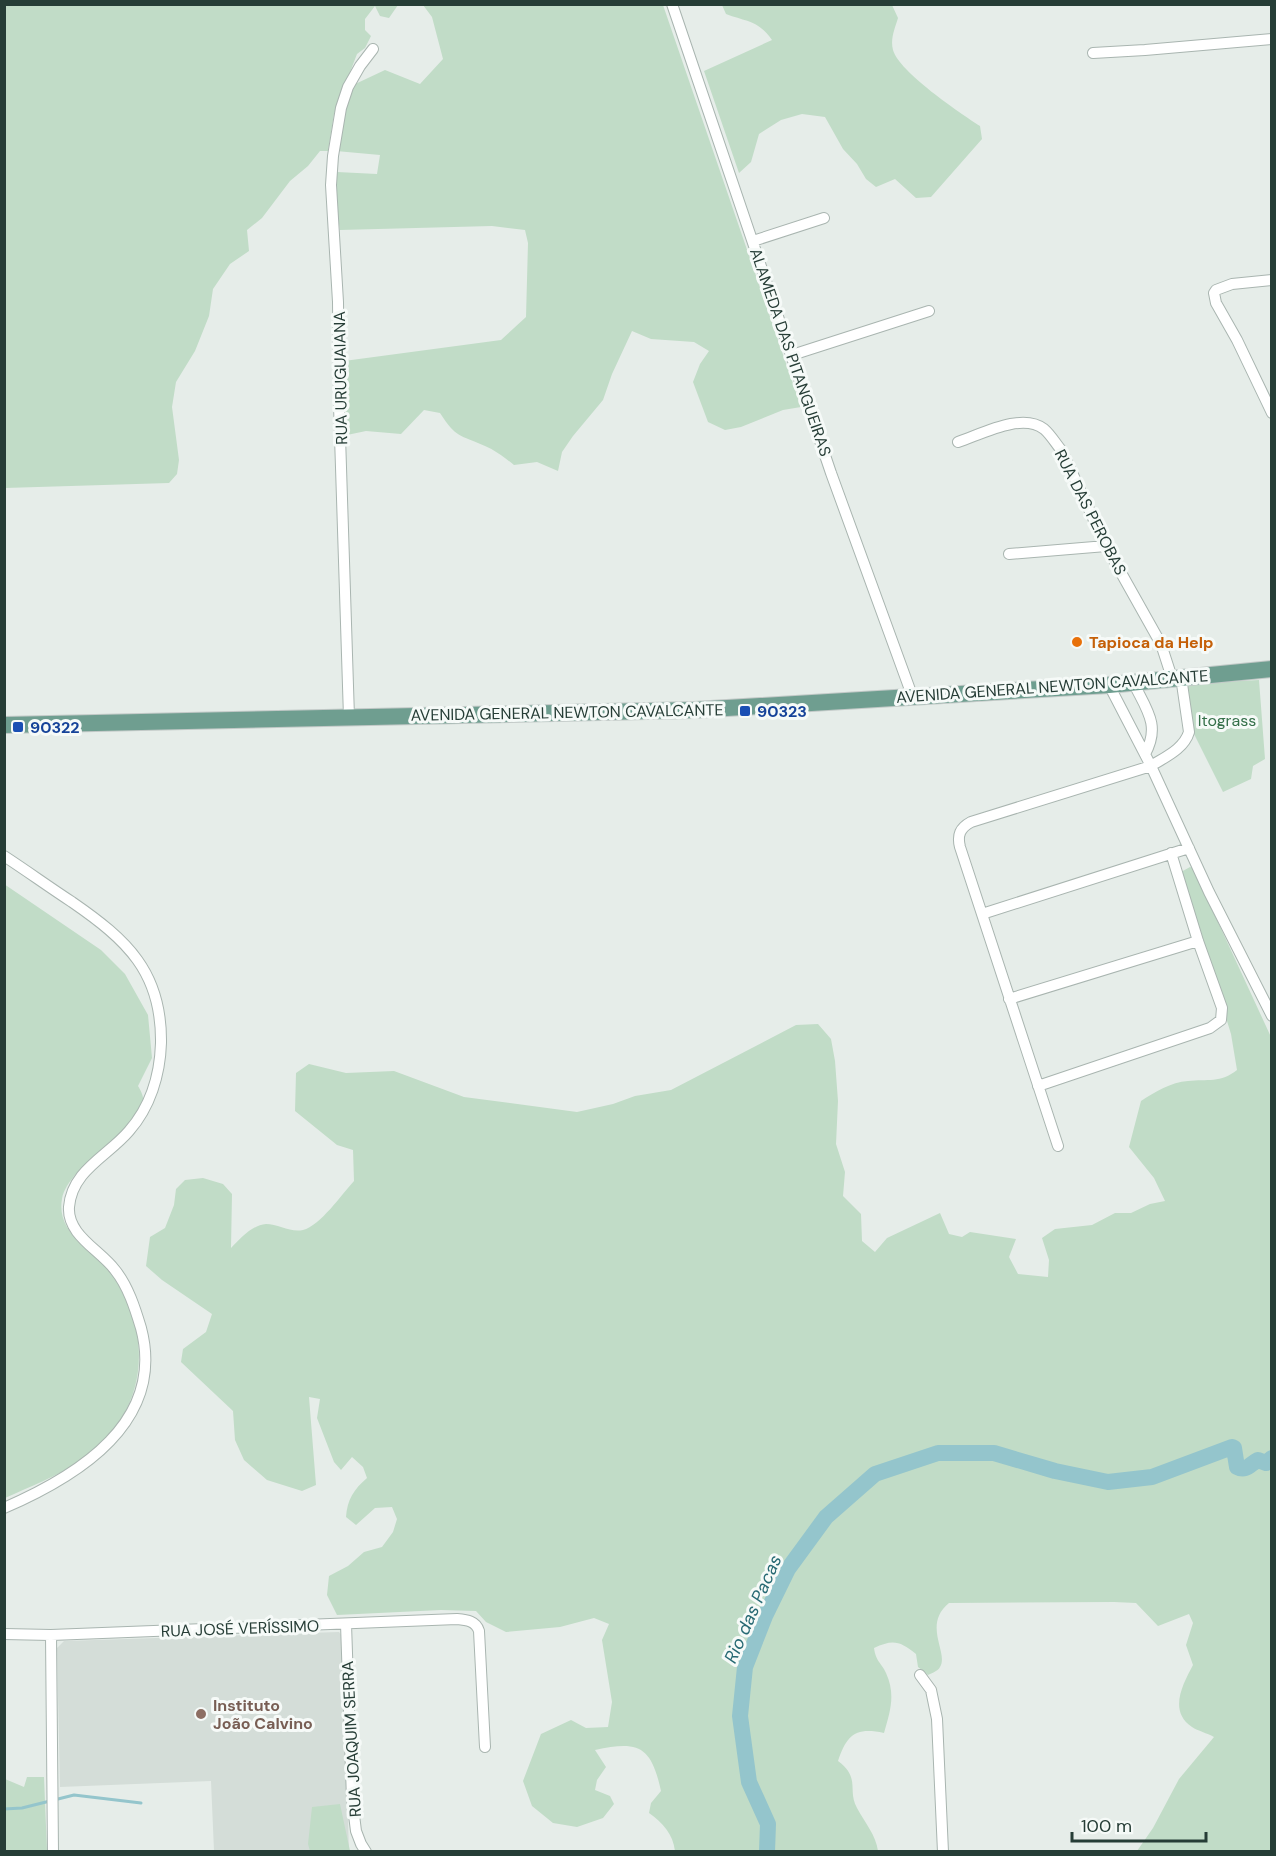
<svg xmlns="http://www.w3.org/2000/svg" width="1276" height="1856" viewBox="0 0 1276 1856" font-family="'DM Sans',sans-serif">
	<rect width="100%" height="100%" fill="#e6ede9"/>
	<path fill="#d4ddd8" d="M339,1632L342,1636L349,1851H214L211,1781L60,1787L57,1648L64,1641Z"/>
	<path fill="#c1dcc7" d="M4,5H398L389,18L380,16L375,6L365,19V30L371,36L365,48L357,54L334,114L328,151H320L308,166L290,181L262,218L247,230L249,251L230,264L213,289L209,316L195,351L176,382L172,407L179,460L177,474L169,483L5,488Z
		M423,5H663L801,407L783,410L741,427L725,430L708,422L693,382L700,364L709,351L694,342L651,339L632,331L612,374L603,400L573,436L562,452L558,471L537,462L514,465C505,458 495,450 485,446C459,434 457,439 440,413L424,410L401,434L366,431L347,435L344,361L501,340L526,317L528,243L525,230L492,226L340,230L334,192L337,172L377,174L380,155L336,151L351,86L385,70L420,84L443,59L432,17Z
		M722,5H892L898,18C895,28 890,39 893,50C899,72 960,113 980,126L982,139L931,197L916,198L895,179L876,187L866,179L857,164L843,149L825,117L802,114L781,120L759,134L751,162L739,173L704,71L772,40C758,20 747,22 726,14Z
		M1259,680L1265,759L1253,766L1251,779L1223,792L1194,734L1187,684Z
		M1190,867L1193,868L1271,1037V1851H1137L1153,1828L1179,1779L1214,1737C1207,1733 1198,1731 1192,1727C1168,1711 1183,1684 1193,1665L1186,1645L1193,1623L1189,1614L1158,1626L1136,1603L1114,1602L949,1603C922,1625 949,1653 940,1667C938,1671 932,1673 928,1675L918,1667L916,1654C900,1641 893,1639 874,1648C876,1662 881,1662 886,1673C896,1695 890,1712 884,1733C855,1727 847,1735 838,1761C861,1778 847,1790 857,1808C865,1823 876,1835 878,1851H675C673,1834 663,1823 649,1813L651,1803L661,1791C651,1745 638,1741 595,1750L606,1767L597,1780L595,1790L610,1796L614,1804L603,1818L577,1827L553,1823L532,1806L523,1781L541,1734L571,1720L586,1728L608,1727L612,1702L602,1640L609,1624L594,1618L560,1627L506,1632L486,1622L476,1611L441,1610L337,1615L327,1595L329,1576L348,1566L364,1552L382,1547L393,1532L397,1519L392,1507L375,1508L356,1525L346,1517C347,1500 354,1489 367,1478L363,1467L352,1457L341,1470L334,1462L317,1418L320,1399L309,1397L316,1485L302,1491L267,1480L244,1460L235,1440L233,1411L181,1362L183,1349L206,1332L212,1314L162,1280L146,1266L150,1237L165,1228L174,1205L176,1189L185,1180L203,1178L223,1184L232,1194L231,1248C240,1239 252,1225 266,1224C278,1224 291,1233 303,1230C320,1226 342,1194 354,1181L353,1150L337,1145L295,1111L296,1073L309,1064L346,1073L394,1071L464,1097L577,1112L613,1104L635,1096L671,1090L796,1025L818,1024L831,1039L835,1061L838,1101L836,1144L845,1172L843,1196L861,1214L862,1241L875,1252L887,1238L940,1213L949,1234L962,1237L970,1232L1016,1239L1009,1257L1018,1274L1048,1277L1049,1260L1042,1238L1055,1229L1092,1225L1115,1213H1131L1150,1204L1165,1201L1154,1178L1129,1147L1141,1101C1155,1092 1171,1082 1188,1081C1207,1079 1221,1083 1237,1070L1231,1034L1181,872Z
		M4,884L101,950L125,974L148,1015L152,1058L138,1086C140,1089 143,1095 143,1098C146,1127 69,1162 62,1199C56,1234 92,1249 111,1271C125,1287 134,1313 137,1334C146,1386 123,1433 78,1462C56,1477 29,1487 5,1498Z
		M27,1777H44L47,1851H5V1779L24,1787Z
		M340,1804L350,1851H310L308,1844L312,1807Z"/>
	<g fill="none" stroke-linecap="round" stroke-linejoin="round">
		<path stroke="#94c5cc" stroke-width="3" d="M4,1809L22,1808L74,1795L141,1803"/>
		<path stroke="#94c5cc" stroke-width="16" d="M767,1852L768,1824L749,1782L740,1716L745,1667L765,1616L788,1569L826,1517L875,1474L938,1453H994L1055,1471L1108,1482L1152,1477L1232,1447L1234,1448L1237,1467C1246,1472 1250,1464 1258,1460L1266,1463L1272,1458"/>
		<g stroke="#a9b5b0" stroke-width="12">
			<path id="street" d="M672,4L831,473L913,698
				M1093,53L1145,50L1272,39
				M753,241L824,218
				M1272,280L1232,284L1216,290L1214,293L1216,303L1237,340L1272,413
				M792,355L929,311
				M958,442C982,434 1022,412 1044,429C1051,435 1056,444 1062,451L1106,546L1161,644L1172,678
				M1009,554L1106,546
				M1133,682C1146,709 1161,725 1145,754
				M1109,685L1151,766L1209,892L1272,1016
				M349,717L339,405L338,302L331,185L333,156L341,108L348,87L360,66L373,49
				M4,856C27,871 49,887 72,902C127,940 162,972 161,1043C160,1075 150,1107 129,1131C108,1156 72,1170 69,1207C67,1235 100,1250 115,1270C128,1286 135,1308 141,1328C166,1422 78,1476 4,1508
				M982,914L1189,848
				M1009,999L1198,941
				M1038,1086L1210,1028L1221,1020L1222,1008L1198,941L1171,853
				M1058,1146L960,847C957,835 960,828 971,822L1151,766C1165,757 1184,749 1189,732L1181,677
				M346,1624L352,1799L356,1831L361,1844L366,1852
				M4,1634L51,1635L457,1619C467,1620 476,1621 479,1631L485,1747
				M51,1635L53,1852
				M920,1675L931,1690L937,1719L943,1852"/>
		</g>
		<g stroke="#c2c9c7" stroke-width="18">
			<path id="primary" d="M4,725L694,710L1109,685L1272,669"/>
		</g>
		<use href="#street" stroke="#fff" stroke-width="10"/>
		<use href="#primary" stroke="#6f9e90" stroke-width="16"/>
	</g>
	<circle fill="#e8710a" stroke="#f6faf8" stroke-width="2" cx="1077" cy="642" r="6"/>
	<g fill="#1a4fb4" stroke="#f6faf8" stroke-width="2">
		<rect x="739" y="705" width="12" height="12" rx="3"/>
		<rect x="12" y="721" width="12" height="12" rx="3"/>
	</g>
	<circle fill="#8d6e63" stroke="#f6faf8" stroke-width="2" cx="201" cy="1714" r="6"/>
	<g text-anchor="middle" stroke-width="6" stroke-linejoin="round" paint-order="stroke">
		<g font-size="16" fill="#263d36" stroke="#f6faf8">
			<text transform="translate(791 352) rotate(71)" y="6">ALAMEDA DAS PITANGUEIRAS</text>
			<text transform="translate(340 378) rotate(-91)" y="6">RUA URUGUAIANA</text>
			<text transform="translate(1091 512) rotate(63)" y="6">RUA DAS PEROBAS</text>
			<text transform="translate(1052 686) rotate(-4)" y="6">AVENIDA GENERAL NEWTON CAVALCANTE</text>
			<text transform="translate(567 712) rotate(-1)" y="6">AVENIDA GENERAL NEWTON CAVALCANTE</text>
			<text transform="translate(240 1628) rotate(-2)" y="6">RUA JOSÉ VERÍSSIMO</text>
			<text transform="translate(351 1739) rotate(-93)" y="6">RUA JOAQUIM SERRA</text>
		</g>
		<g font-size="16" font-weight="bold" fill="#c56008" stroke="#f6faf8" text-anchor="start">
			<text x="1089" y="648">Tapioca da Help</text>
		</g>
		<g font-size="16" font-weight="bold" fill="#164399" stroke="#f6faf8" text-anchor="start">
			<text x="757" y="717">90323</text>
			<text x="30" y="733">90322</text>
		</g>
		<g font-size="16" fill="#35704a" stroke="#f6faf8">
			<text x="1227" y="726">Itograss</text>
		</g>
		<g font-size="16" font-weight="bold" fill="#785e54" stroke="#f6faf8" text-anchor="start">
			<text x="213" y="1711">Instituto<tspan x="213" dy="18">João Calvino</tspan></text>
		</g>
		<g font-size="18" font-style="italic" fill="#266973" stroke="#f6faf8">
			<text transform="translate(753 1609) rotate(-66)" y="6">Rio das Pacas</text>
		</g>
	</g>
	<rect width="1276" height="1856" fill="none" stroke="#263d36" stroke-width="12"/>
	<path d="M1072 1832v9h134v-9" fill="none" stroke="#263d36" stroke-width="3"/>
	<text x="1081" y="1832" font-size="18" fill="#263d36" stroke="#f6faf8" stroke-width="4.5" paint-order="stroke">100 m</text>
</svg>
